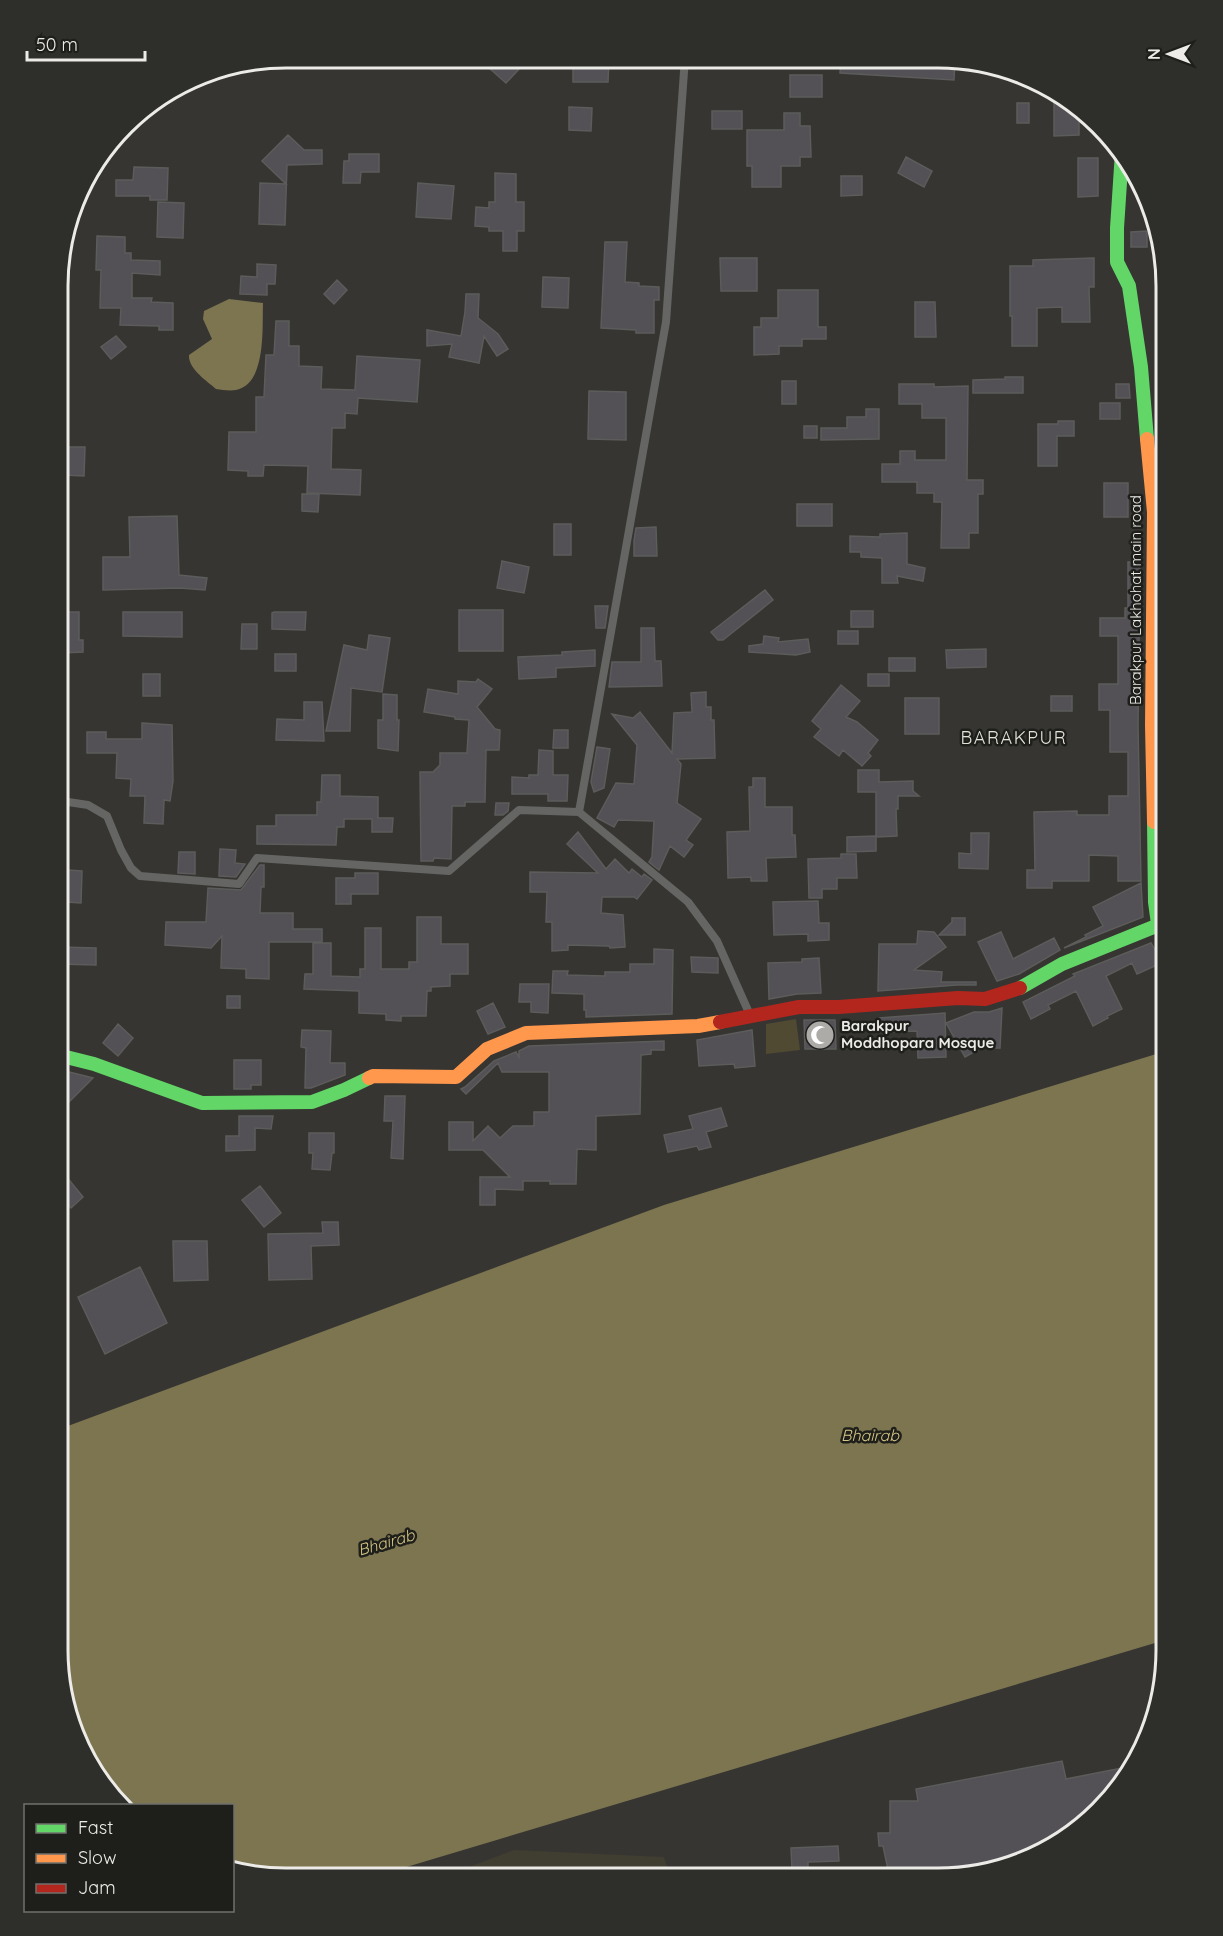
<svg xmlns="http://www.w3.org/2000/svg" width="1223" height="1936" viewBox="0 0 1223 1936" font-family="Quicksand,sans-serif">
	<rect width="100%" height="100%" fill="#363532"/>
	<path fill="#403d31" d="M514,1850L664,1857L671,1878H440Z"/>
	<path fill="#4f4a31" d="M796,1019L800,1050L766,1054V1024Z"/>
	<path fill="#7c7550" d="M229,299L263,303C262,326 267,384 236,390C230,391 222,390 216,389C207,381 188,369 189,355L212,339L203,319L204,311Z
		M1166,1051L1165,1640L373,1877H256L233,1871L232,1806L120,1805L104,1789L74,1738L57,1651V1430L664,1205Z"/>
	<path fill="#535056" stroke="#5c5c5b" stroke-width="1.5" d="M497,58H509L520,68L506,83L488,67Z
		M573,58H609L608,82H573Z
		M841,59H955L954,80L840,73Z
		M790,75H822V97H790Z
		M1063,96L1072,101V115H1079V135L1054,136V97Z
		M1017,103H1029V123H1017Z
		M569,107L592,108L591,131L569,130Z
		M712,111H742V129H712Z
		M784,113H800V126H810L811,157H800V166H781V187H752V166H747V130H784Z
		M288,135L304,150H322V164L287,165L285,225L259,224L260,183L286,184L262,161Z
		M349,154H379V172H361L360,183H343L344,161H349Z
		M906,157L932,171L924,187L898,173Z
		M1078,158H1098V196L1078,197Z
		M134,167L168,168L167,200H150V196H116V180H133Z
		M495,173L516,174V202H524V231H517V251H503V231H489V227L475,226L476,207L489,208V202H495Z
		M841,176H862V195L841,196Z
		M418,183L454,186L451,219L416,217Z
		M158,202L184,203L183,238L157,237Z
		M1147,231V247H1131V232Z
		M97,236L125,237V253H131V260L160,261V275L132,273V298H152L151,302L173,303V330H159V326L120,325L121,308H100L101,270H96Z
		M605,242H627L625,282L639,283V286L659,287V300H654V333H636V330L601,328Z
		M720,258H757V291H721Z
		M1094,258V287H1089L1090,322H1062V307L1037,308V346H1012V316H1010V266H1033V260Z
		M257,264L276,265L275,284H267V295L240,294L241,276L257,277Z
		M543,277L569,278L568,308L542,307Z
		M337,280L347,290L334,304L324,294Z
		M778,290H818V327H826V339H802V346H779V354L754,355V327H761V318H778Z
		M466,294H479L478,318L498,334L508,349L497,356L484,336L479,363L449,357L452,344L427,346V330L461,336L465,312Z
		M915,302H935L936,337H915Z
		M276,321H289V346H299V366L322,367L321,389L355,390L357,356L420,360L417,402L358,398L357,414L345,413V428H332L331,469L361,470L360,495L307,493L308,466L264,465L263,476H248V471L228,470L229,432H256V397H264L266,355H274Z
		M116,336L126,347L111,359L101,347Z
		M1005,377H1023V393H973V380L1005,379Z
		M782,381H796V404H782Z
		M899,384H934V387L968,386L967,480H983V494H978V533H969V548H941L942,502H934V493H917V482H882V464H900V451H915V460H946V418H922V404H899Z
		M1116,384H1129L1130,398H1116Z
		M589,391L626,392V440L588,439Z
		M1100,403H1120V419H1100Z
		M866,409H879V439L821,440V428H847V417H866Z
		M1058,421H1074V436H1057V466H1038V424H1058Z
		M804,426H817V438H804Z
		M64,447H85L84,476L64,475Z
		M1104,483H1128V517H1104Z
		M302,494H319L318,512L302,511Z
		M797,504H832V526H797Z
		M177,516L179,575L207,578L205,590L180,588L103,590V557H130L129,517Z
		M554,524H571V555H554Z
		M656,527L657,556H634V541L636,528Z
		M907,533V564L925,568L923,581L897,576L898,583H882V558L861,557V552H850V536L880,537V534Z
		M502,561L529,567L524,593L497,588Z
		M1128,562H1140L1138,725L1141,881H1118V856L1089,855V881H1052V888H1027V870H1035L1034,812L1077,811V815H1109V796H1128V752H1110V710H1099V684H1118V636H1100V618H1125V608H1128Z
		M765,590L773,600L723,640H718L711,632Z
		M595,606H608L605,628H596Z
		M459,610H503V651H459Z
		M851,611H873V627H851Z
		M66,612H79V640H83V652L61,653V640H66Z
		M123,612H182V637L123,636Z
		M274,612H306L305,630L272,629V613Z
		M242,624H257V649H241Z
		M641,628H654L655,661H661L662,686L609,687L612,662H641Z
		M838,631H858V644H838Z
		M369,635L390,638L382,692L351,688L350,731H326L344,645L367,650Z
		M764,636L779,638L778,642L808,639L810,652L796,655L749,652V646L763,644Z
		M986,649V667L947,668L946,650Z
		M595,650V666L556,668V677L519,679L518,657L562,655V652Z
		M275,654H296V671H275Z
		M889,658H915V671H889Z
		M143,674H160V696H143Z
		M868,674H889V686H868Z
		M478,679L492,689L477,707L495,729L500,730L499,750H486L485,802H465V806H452L451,859L434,858L433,861H421L420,772H433L440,765V753H467L469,720L455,719V717L424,712L428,689L458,694V681L476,682Z
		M841,685L860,701L846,717L857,722L878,740L868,753L871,756L862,766L843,750L839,756L814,737L821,729L812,721Z
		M706,692V707H711V720H714L715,758L677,759L681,764L677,803L701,819L686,840L693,845L684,857L670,846L659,870L649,862L652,857L654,821L618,820L614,827L597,818L616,783L634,784L637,745L612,714L633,718L640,712L672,753L674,713L692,712L691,693Z
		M383,694L397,695V720H399L398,751L378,748V720H383Z
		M1051,696H1072V711H1051Z
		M905,698H939V734H905Z
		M304,702H322L324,741L276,740L277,719L304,720Z
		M142,723L172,725L173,781L170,801L164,800L163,824L144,823L145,796H130L131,779L116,778L117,753H87V732H106V739H142Z
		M554,730H568V748H553Z
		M597,747L610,749L604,788L594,792L591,782Z
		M539,750L553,751V775H568L567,801H548V794H512V777L529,778V775H538Z
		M858,770H879V782L913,781V791L919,796H898V809H896L897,836L876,837V792H858Z
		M322,775H340V796L378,797V818H393L392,832H372V819H344V827H337L336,845L257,844V826H276V815H317V802H321Z
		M753,778H765V807H792V835H795L796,857L766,858L767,881H751V877L728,878L727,832L750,831L749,787H753Z
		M496,803H509L508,811L503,815H495Z
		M578,832L606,869L615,859L629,873L632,869L642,877L644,874L652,880L637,899L634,897H602L601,913L623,915L625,947L610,948L609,946L568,945V950L552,951V922H546L547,892H530V872L598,873L567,844Z
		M971,833H989L988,869L959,868V853L971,854Z
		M876,836V851L847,852V837Z
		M220,849L236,850L235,863L245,864L236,877L219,876Z
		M179,852H195V874L178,873Z
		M841,854H856L857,878H837V889H822V898H809L808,859L841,858Z
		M260,865H264V887H261L260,913H293V929H322V942H269V979L246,978V969L221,968L222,936L211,948L165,945L166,922H206L208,888L241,890Z
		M67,870L82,871L81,903L66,902Z
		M355,873H378V894H351V904H336V878H355Z
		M1141,883L1143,917L1064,948L1086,937L1085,935L1103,926L1093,907Z
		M818,901L819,923H829V940L808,941V934L774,935L773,902Z
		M417,917H441V944H468V974H450V986L431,987V991H427L426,1016H401V1021L386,1020V1014L359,1013V991L304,989L305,974H313V943H331V976L360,977V969H365V928H381V969H409V962H417Z
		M952,918H965V935H939L952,922Z
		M918,931L934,932L946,947L914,970L942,972L941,982H976V985H957L878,991L879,944H917Z
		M1001,932L1013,959L1054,938L1060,950L1019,974L997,981L978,942Z
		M1151,943L1157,953L1166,956V961L1137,974L1132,963L1106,976L1122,1009L1107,1016L1108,1018L1093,1026L1076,991L1048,1005L1050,1009L1031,1019L1023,1002L1075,976L1073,974Z
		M58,947L96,948V965L58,964Z
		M654,949L673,950L672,1014L586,1017V1010H584V994L552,993L553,971H568L567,975L605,976V972H630V964H654Z
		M691,957L718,958V973L692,972Z
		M819,958L821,993L797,994L769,999L768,963L802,962V959Z
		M520,984H549L548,1013L531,1012V1002H519Z
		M227,996H240V1008H227Z
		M493,1003L505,1027L488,1034L477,1011Z
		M1002,1008L1000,1048H981L965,1057L946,1023L974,1012H989Z
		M945,1013L946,1057L918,1058L917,1031L879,1032V1018Z
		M804,1020H835L836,1049H805Z
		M118,1024L133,1038L118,1056L103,1043Z
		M302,1030L331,1031L330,1063H345V1075L311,1088H305L306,1048L301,1047Z
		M752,1030L755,1066L735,1068L734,1064L699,1066L697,1040Z
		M664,1041V1050H651V1054L641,1055L640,1114L596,1116V1150L577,1149L576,1184H550V1181H523V1190L495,1189V1205H480V1177H510L483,1150H449V1122H473V1141L488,1126L500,1138L513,1126H534V1112H549V1072H502L498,1063L466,1094L461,1089L465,1087L494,1061L516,1052L519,1057V1051L529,1046Z
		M234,1060H261V1085H251V1089H234Z
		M61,1070L93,1078L58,1113V1073Z
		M385,1096H405L403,1159L391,1158L393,1121H384Z
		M721,1108L727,1126L706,1132L711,1147L699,1150L697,1146L668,1152L664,1135L693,1129L689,1116Z
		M239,1116H273L271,1129L255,1128V1150L226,1151V1136H239Z
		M309,1133H334V1153H332L330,1170L312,1169L313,1153H309Z
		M65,1175L83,1197L71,1208L63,1198L65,1196L58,1186V1182Z
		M260,1186L281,1213L264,1227L242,1200Z
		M322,1222H338L339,1245L311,1246L312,1279L269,1280L268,1234L323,1233Z
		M173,1241H207L208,1280L174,1281Z
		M140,1267L167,1323L105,1354L78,1297Z
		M1062,1761L1066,1779L1132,1766L1119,1789L1077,1832L1025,1862L938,1879H890L883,1846H879L878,1833H890V1801H918L916,1789Z
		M838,1846L839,1861L808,1862V1870H792L791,1848Z"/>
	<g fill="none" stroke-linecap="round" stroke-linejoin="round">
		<path stroke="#656563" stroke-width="8" d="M58,810L68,802L88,805L107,816L121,850L131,868L140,876L239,884L257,858L449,871L519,810L579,812L688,902L717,941L750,1015
			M579,812L666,322L685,58"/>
		<path stroke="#63d668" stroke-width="14" d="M1122,152L1117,228V262L1129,286L1141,367L1147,439
			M1154,822L1155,902L1158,924L1166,943
			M1020,988L1062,964L1166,922
			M58,1055L94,1064L202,1103L312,1102L344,1090L369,1078"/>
		<path stroke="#ff974d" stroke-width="14" d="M1147,439L1154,512L1152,725L1154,822
			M369,1078L373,1076L456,1077L487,1049L526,1033L698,1026L720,1022"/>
		<path stroke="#b3261e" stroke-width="14" d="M720,1022L799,1007H839L958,998L985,999L1020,988"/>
	</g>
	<defs>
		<g id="mosque-disc" transform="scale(1.5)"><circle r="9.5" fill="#acaba8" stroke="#1e1e1b"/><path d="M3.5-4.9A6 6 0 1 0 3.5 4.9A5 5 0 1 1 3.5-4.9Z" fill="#fff"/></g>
	</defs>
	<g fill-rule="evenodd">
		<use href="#mosque-disc" x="820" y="1035"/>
	</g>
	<g text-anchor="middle" stroke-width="5" stroke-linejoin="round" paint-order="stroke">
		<g font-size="15" fill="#ecebe7" stroke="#1e1e1b">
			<text transform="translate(1136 600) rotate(-90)" y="5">Barakpur Lakhohat main road</text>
		</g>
		<g font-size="15" font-weight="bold" fill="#ecebe7" stroke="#1e1e1b" text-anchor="start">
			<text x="841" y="1031">Barakpur<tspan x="841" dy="17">Moddhopara Mosque</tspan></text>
		</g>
		<g font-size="16" font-style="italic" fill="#d5c684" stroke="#1e1e1b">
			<text x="870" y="1441">Bhairab</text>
			<text transform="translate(386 1542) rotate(-16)" y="6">Bhairab</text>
		</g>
		<g font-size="18" letter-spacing="1.5" fill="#e4e3da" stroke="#1e1e1b">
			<text x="1014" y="744">BARAKPUR</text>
		</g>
	</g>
	<path d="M0 0H1223V1936H0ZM286 68H938A218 218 0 0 1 1156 286V1650A218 218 0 0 1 938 1868H286A218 218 0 0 1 68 1650V286A218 218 0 0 1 286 68Z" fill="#2e2e2b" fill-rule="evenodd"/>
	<path fill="none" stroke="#ecebe7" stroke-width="3" d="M286 68H938A218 218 0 0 1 1156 286V1650A218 218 0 0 1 938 1868H286A218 218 0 0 1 68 1650V286A218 218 0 0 1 286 68Z"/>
	<rect x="24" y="1804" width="210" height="108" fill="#1e1e1b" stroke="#70706d" stroke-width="1.5"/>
	<rect x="36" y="1824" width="30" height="9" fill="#63d668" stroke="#70706d" stroke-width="1.5"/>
	<text x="78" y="1834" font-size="18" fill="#ecebe7">Fast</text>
	<rect x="36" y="1854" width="30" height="9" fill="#ff974d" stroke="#70706d" stroke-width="1.5"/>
	<text x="78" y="1864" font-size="18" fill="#ecebe7">Slow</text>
	<rect x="36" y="1884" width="30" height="9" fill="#b3261e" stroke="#70706d" stroke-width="1.5"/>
	<text x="78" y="1894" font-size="18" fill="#ecebe7">Jam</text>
	<g transform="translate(1169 54) rotate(270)" stroke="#1e1e1b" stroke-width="4.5" paint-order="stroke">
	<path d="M0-4.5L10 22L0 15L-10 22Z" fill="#ecebe7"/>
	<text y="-9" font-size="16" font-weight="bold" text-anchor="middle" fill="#ecebe7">N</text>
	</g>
	<path d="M27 51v9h118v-9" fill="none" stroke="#ecebe7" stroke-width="3"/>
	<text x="36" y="51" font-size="18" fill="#ecebe7" stroke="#1e1e1b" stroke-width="4.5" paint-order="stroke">50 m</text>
</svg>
